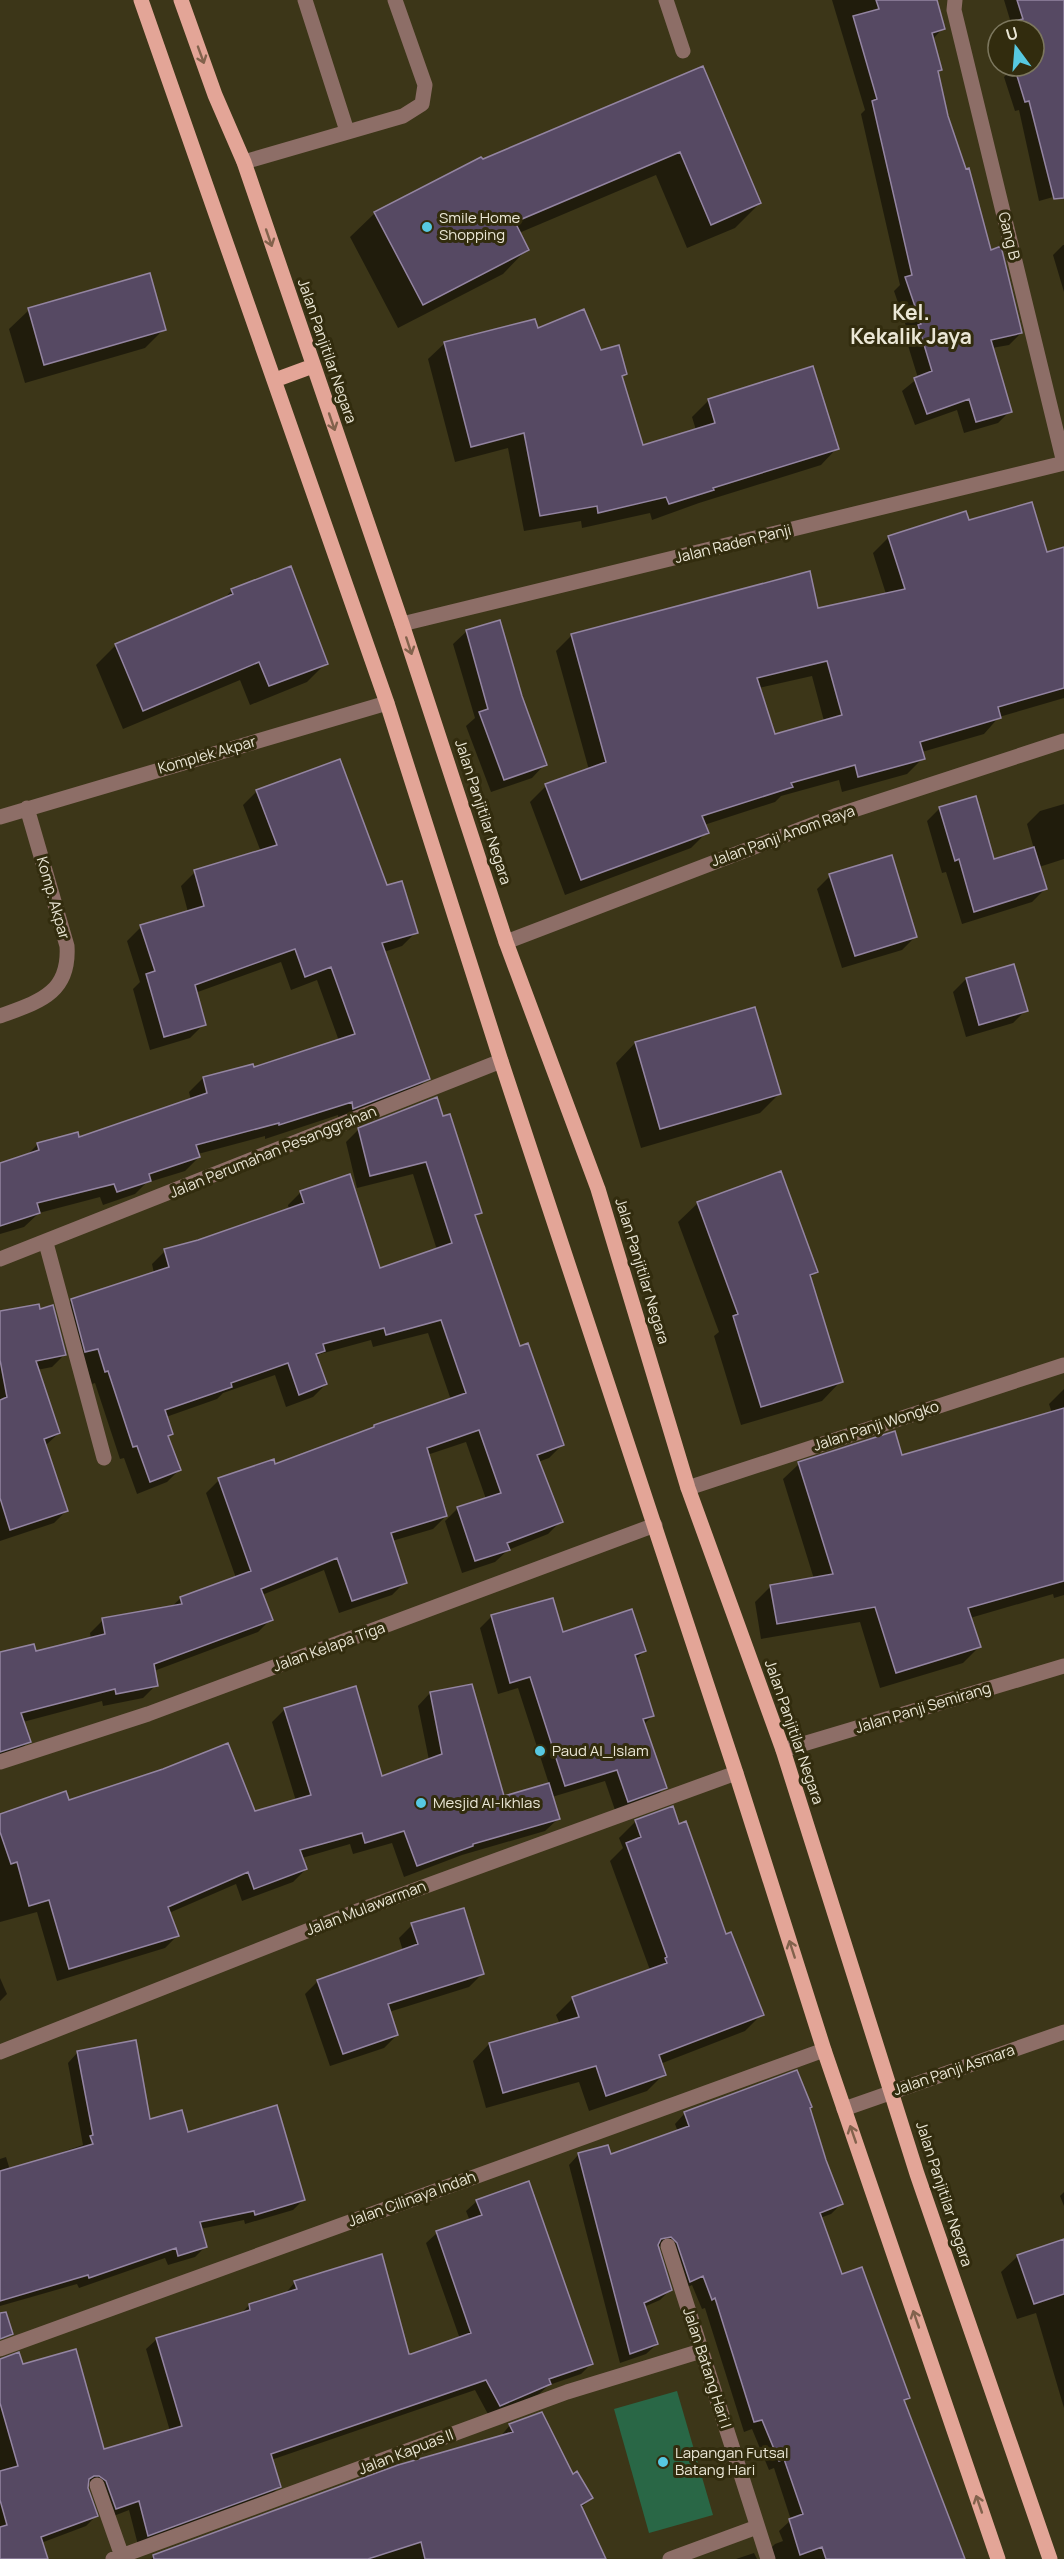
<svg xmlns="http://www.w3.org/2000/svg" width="1064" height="2559" viewBox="0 0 1064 2559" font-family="Manrope,sans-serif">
	<rect width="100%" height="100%" fill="#3c3618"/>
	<path fill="#296746" d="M677,2391L713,2515L649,2533L614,2409Z"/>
	<path fill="#0007" fill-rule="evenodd" d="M832,0H935L943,28L932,40L940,70L937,73L946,116L990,252L1021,333L1009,345L992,348L1010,411L998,423L964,433L957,410L915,425L902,391L918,378L906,339L909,335L894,291L900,285L861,114L865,110Z
		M1004,0H1064V194L1039,201L1019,110L1015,111L1004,77L1007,74L1005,66H1034V30H1002L1011,23Z
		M702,68L760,203L735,228L687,248L656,175L519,233L527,249L503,274L398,328L350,237L375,213Z
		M1063,245H1064V292L1053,255Z
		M29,310L164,329L145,348L25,383L9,329Z
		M536,330L600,352L625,374L621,378L642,447L696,430L692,417L708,401L812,368L837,448L821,465L699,503L652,520L650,513L582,528L581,521L524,531L508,448L455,462L428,359L445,343Z
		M968,522L1046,553L1064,548V698L999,717L984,734L922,752L923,758L907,774L842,792L839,780L781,796L775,802L704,825L707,832L691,848L565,895L530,802L546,786L589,770L556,651L572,635L817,609L886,594L873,553L889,537ZM812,676L824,721L774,735L759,688Z
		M232,590L326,663L307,682L250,705L240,680L123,729L96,665L115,646L222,601Z
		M467,631L521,697L545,764L532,778L491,792L466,726L475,718L453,644Z
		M257,791L386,887L416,932L402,946L384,952L428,1078L414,1092L339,1122L338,1115L265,1139V1136L198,1154L199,1157L185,1171L146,1183L135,1194L103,1205L100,1197L39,1213L24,1227L0,1234V1164L27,1155L38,1144L78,1139L191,1100L189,1092L203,1078L253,1069L339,1041L317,980L291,990L281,962L195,993L204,1024L190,1038L150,1050L133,989L140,982L127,941L141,927L188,912L181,886L195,872L261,852L243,805Z
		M1064,804V859L1039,867L1045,889L1032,902L962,924L946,872L942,873L927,821L940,808L993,861L1034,849L1027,824L1040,811Z
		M830,876L915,937L902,950L842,968L817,889Z
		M966,979L1026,1010L1013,1023L966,1037L953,992Z
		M754,1009L779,1094L760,1113L641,1148L616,1063L635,1043Z
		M436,1099L480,1212L475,1218L519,1348L562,1445L549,1458L538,1462L561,1521L548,1534L508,1550L495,1562L462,1573L445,1521L458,1508L486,1499L466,1442L427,1455L446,1516L433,1529L392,1541L405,1582L392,1595L339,1613L324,1570L262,1595L271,1619L258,1632L154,1671L156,1685L143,1698L103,1706L102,1701L23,1722L29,1741L16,1754L0,1760V1654L35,1653L91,1639L90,1633L103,1620L171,1607L181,1598L236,1578L206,1493L219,1480L275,1466L371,1429L375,1426L451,1400L428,1333L373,1347L371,1340L320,1354L316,1358L326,1384L313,1397L286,1407L275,1375L223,1393L217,1399L166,1417L171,1434L167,1438L180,1469L167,1482L137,1494L124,1458L120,1459L95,1383L92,1384L85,1361L59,1314L72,1300L154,1273L152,1264L165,1251L199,1242L289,1210L288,1205L301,1192L379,1270L437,1250L413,1174L357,1188L346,1142L359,1129Z
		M698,1203L816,1272L809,1279L841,1381L822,1401L741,1425L714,1336L719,1332L678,1222Z
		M0,1312L64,1355L52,1367L37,1370L59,1433L45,1446L66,1511L54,1523L0,1541Z
		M1064,1389V1595L1054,1598L1053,1594L970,1618L979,1647L963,1663L880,1688L860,1622L761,1639L755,1602L771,1586L814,1579L783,1479L799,1464L901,1457L1052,1413L1049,1404Z
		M492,1616L561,1634L644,1651L635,1660L652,1716L643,1725L665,1787L653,1800L616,1813L605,1781L552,1797L558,1819L545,1831L462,1855L404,1877L392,1843L353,1854L350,1844L302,1858L306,1869L293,1882L242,1901L236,1884L169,1913L177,1936L165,1948L57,1981L37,1912L0,1922V1815L68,1802L254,1813L296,1801L272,1722L285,1709L381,1778L429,1760L418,1706L430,1693L503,1798L549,1784L518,1688L498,1694L480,1628Z
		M636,1821L725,1936L762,2014L745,2031L660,2064L664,2074L647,2091L589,2111L579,2082L486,2108L473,2061L489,2044L560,2024L556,2015L573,1998L650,1970L610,1861L623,1848L619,1838Z
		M412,1925L482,1974L469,1987L389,2012L397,2035L384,2048L330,2066L305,1994L318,1981L403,1951L399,1938Z
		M0,1978L7,1994L0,2001Z
		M78,2052L149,2121L187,2133L304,2199L293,2210L245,2224L244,2220L200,2229L205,2247L195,2257L168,2265L165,2258L79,2288L77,2284L0,2306V2159L6,2157L10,2170L83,2145L68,2063Z
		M808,2108L824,2160L841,2204L831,2214L820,2218L842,2276L908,2397L904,2402L963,2559H765L764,2555L775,2544L783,2541L779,2531L791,2520L774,2468L769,2470L752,2429L744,2432L705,2308L702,2309L692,2285L679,2291L667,2253L656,2243L670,2290L660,2300L644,2307L657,2344L646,2354L620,2363L569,2165L579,2154L610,2156L678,2132L675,2124L685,2113Z
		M1064,2192V2206L1060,2196Z
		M477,2201L591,2364L581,2374L549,2385L539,2394L489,2416L475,2390L271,2460L280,2486L269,2497L138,2545L129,2510L106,2519L96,2492L87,2485L96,2516L86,2526L41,2543L46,2559H0V2360L22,2366L103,2450L170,2431L146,2349L157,2339L241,2314L249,2305L285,2294L295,2282L407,2356L460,2339L426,2243L437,2233L470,2221L466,2211Z
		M1064,2240V2408L1036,2313L1017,2319L1001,2272L1018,2256Z
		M510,2425L572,2476L591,2498L581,2508L605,2559H151L154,2556L500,2437Z
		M754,2553L757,2559H736Z"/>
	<path fill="#564963" stroke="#9485a2" stroke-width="1.5" fill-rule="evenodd" d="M876,0H937L945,29L932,33L942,70L938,71L948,116L966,169L969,168L991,250L1001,246L1022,333L991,340L1012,412L976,422L969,399L927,414L914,378L932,371L918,325L921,324L905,277L912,275L872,101L877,99L853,16L879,9Z
		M1017,0H1064V198L1054,199L1029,101L1025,102L1014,66H1034V30H1010L1008,22L1023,19Z
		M703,66L761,203L711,225L680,152L515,222L529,250L423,305L374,212L481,157L483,159Z
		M150,273L166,330L44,365L28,308Z
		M584,309L601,350L619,345L627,374L622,376L643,445L715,423L708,399L813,366L839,449L713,488L714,490L669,504L666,497L598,513L597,506L540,516L524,433L471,447L444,342L535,319L538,328Z
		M1032,502L1047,552L1064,547V688L998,707L1001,718L920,742L925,759L858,777L855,765L791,783L793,787L702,816L709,833L581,880L545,784L606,762L571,634L810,571L818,608L905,589L888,536L966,511L969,520ZM827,661L842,715L775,734L757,678Z
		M291,566L328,664L269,686L259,662L143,711L115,644L233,594L231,589Z
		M500,620L522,696L547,765L504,780L479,712L488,709L466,630Z
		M340,759L387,885L402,881L418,933L382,943L430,1079L353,1109L352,1102L279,1125V1123L196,1145L200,1157L149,1174L151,1181L117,1192L114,1184L37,1203L40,1213L0,1226V1163L39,1150L37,1143L78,1132L79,1137L207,1093L203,1077L253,1064L254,1067L355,1034L331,967L305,977L295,949L195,985L206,1025L164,1037L146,974L155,971L140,925L204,906L194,870L277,845L256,790Z
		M976,796L994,859L1034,847L1047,889L974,912L959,859L955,861L939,807Z
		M892,855L917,937L855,956L829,874Z
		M1014,964L1028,1011L979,1025L966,978Z
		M755,1007L781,1094L660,1129L635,1042Z
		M437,1097L443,1116L450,1114L482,1213L475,1215L520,1346L528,1343L564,1445L537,1455L563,1522L507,1543L510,1550L475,1561L457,1507L501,1493L479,1430L427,1448L447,1516L391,1533L407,1583L352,1601L337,1558L261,1589L273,1620L154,1664L158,1686L116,1694L115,1689L21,1713L31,1742L0,1752V1652L34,1644L36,1651L105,1634L102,1618L182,1604L180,1597L251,1571L218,1478L274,1459L275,1464L374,1427V1425L466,1393L441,1320L386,1335L384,1328L323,1344L325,1351L316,1354L327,1384L299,1395L288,1363L231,1383L232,1387L165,1410L173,1434L168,1436L181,1470L150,1482L137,1446L133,1447L108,1371L105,1372L98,1349L85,1352L71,1299L169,1267L164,1249L198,1240L304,1203L300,1191L350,1174L380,1268L452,1243L426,1162L370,1176L358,1128Z
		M781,1171L818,1272L810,1275L843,1382L761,1407L733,1316L738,1314L697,1202Z
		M39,1304L40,1309L53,1305L66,1355L36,1361L60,1433L44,1439L68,1511L10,1530L0,1498V1400L7,1397L0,1360V1311Z
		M1064,1408V1581L968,1608L981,1647L896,1673L875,1607L777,1624L770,1585L833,1574L798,1462L895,1431L902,1455Z
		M553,1598L563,1632L632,1609L646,1651L635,1655L654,1716L643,1719L667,1788L628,1802L617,1770L565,1786L530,1677L510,1683L491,1615Z
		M472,1684L504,1796L549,1783L560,1819L473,1844V1846L417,1866L404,1831L365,1843L362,1833L300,1850L307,1869L254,1889L248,1872L168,1907L179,1936L69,1969L49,1900L29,1906L17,1862L11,1864L0,1832V1814L66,1791L69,1800L163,1769L228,1743L255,1811L311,1795L284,1708L356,1686L382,1776L442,1754L430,1692Z
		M673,1806L679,1824L686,1821L726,1934L731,1932L764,2015L659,2055L666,2075L606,2096L596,2066L503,2093L489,2043L579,2017L572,1997L667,1963L665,1958L667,1957L626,1843L641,1837L635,1820Z
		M464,1908L484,1974L388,2004L398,2035L343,2054L317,1980L418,1944L411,1923Z
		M136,2040L150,2119L182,2110L188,2132L277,2105L305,2200L255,2215L254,2211L200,2222L207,2247L178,2256L176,2248L89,2278L88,2275L0,2301V2171L93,2144L90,2136L93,2135L77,2051Z
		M797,2070L812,2107L810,2108L826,2160L843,2204L820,2213L842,2274L862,2267L910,2398L904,2400L965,2559H826L822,2547L800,2555L789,2519L803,2514L784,2459L779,2461L762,2420L754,2422L715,2298L712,2300L703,2276L690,2282L677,2243L671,2237L661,2239L658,2245L672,2290L644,2303L658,2344L630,2354L578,2153L608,2145L611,2154L689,2126L684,2112Z
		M529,2181L593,2364L549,2379L551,2384L500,2406L486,2380L271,2454L281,2487L148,2536L139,2501L116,2509L106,2481L99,2476H94L89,2479L88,2488L98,2516L41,2537L48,2559H0V2527L7,2525L0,2500V2471L18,2466L0,2403V2359L19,2352L23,2364L76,2349L104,2449L182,2426L156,2338L250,2310L249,2304L297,2289L294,2281L382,2254L409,2354H411L471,2333L436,2231L482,2215L476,2200Z
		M1064,2239V2294L1034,2304L1017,2255Z
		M6,2312L13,2334L0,2339V2313Z
		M542,2412L573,2474L577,2471L593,2498L581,2505L606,2559H425L421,2542L368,2559H154L153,2555L398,2465L513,2432L509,2424Z"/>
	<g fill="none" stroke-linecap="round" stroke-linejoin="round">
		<path stroke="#8d6e67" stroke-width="15" d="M305,0L347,131
			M666,0L683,51
			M955,0L954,10L1064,463
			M244,162L403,116L422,104L425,85L395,0
			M402,624L1064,463
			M0,817L387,703
			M506,942L835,816L1064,741
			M0,1016C38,1002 70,994 67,946L27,808
			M46,1243L104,1458
			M0,1259L501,1061
			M688,1488L1064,1365
			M783,1750L1064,1666
			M0,1762L148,1714L655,1525
			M0,2052L360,1910L736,1773
			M844,2109L1064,2032
			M668,2246L768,2559
			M0,2349L824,2050
			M97,2485L123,2559
			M113,2559L567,2392L701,2351
			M670,2559L757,2527"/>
		<path stroke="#e3a597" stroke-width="15" d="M141,0L387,703L501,1061L736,1773L824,2050L998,2559
			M181,0L215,95L244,162L402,624L506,942L598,1189L688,1488L783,1750L917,2174L1050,2559
			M275,380L313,366"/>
	</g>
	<defs><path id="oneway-shaft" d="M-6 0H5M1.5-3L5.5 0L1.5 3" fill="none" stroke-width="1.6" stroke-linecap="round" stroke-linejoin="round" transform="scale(1.5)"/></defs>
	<g stroke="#82624c">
		<use href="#oneway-shaft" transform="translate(201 55) rotate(70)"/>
		<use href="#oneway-shaft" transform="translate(269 238) rotate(71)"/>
		<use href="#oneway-shaft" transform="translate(332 422) rotate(71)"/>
		<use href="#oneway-shaft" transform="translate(409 646) rotate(72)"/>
		<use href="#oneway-shaft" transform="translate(792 1949) rotate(-108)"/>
		<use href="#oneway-shaft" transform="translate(853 2134) rotate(-109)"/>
		<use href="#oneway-shaft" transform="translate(916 2319) rotate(-109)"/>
		<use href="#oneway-shaft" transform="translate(979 2504) rotate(-109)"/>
	</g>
	<g fill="#57c9e2" stroke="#322c0e" stroke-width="2">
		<circle cx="427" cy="227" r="6"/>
		<circle cx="540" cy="1751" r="6"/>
		<circle cx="421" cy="1803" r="6"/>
		<circle cx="663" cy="2462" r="6"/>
	</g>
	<g text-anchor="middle" stroke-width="6" stroke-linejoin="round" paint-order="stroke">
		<g font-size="15" fill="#ebe7d6" stroke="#322c0e" text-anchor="start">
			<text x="439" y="223">Smile Home<tspan x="439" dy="17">Shopping</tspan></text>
			<text x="552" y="1756">Paud Al_Islam</text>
			<text x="433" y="1808">Mesjid Al-Ikhlas</text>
			<text x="675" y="2458">Lapangan Futsal<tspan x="675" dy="17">Batang Hari</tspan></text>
		</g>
		<g font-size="15" fill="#ebe7d6" stroke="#322c0e">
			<text transform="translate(1009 236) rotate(76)" y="5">Gang B</text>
			<text transform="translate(327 351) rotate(71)" y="5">Jalan Panjitilar Negara</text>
			<text transform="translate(733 544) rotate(-14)" y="5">Jalan Raden Panji</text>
			<text transform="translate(207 755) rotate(-16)" y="5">Komplek Akpar</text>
			<text transform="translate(483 812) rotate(72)" y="5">Jalan Panjitilar Negara</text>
			<text transform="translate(783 836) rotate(-20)" y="5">Jalan Panji Anom Raya</text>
			<text transform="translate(53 898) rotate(74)" y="5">Komp. Akpar</text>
			<text transform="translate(273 1152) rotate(-22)" y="5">Jalan Perumahan Pesanggrahan</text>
			<text transform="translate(642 1271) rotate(73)" y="5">Jalan Panjitilar Negara</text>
			<text transform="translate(876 1426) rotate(-18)" y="5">Jalan Panji Wongko</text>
			<text transform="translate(329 1647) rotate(-20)" y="5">Jalan Kelapa Tiga</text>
			<text transform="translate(923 1708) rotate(-17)" y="5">Jalan Panji Semirang</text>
			<text transform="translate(794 1732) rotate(71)" y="5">Jalan Panjitilar Negara</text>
			<text transform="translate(366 1908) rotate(-21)" y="5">Jalan Mulawarman</text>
			<text transform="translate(954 2070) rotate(-19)" y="5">Jalan Panji Asmara</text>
			<text transform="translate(944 2194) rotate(72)" y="5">Jalan Panjitilar Negara</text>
			<text transform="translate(412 2199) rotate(-20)" y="5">Jalan Cilinaya Indah</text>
			<text transform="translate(707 2368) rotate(72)" y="5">Jalan Batang Hari I</text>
			<text transform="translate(406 2452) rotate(-21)" y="5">Jalan Kapuas II</text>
		</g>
		<g font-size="21" font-weight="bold" fill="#ebe7d6" stroke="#322c0e">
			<text x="911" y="320">Kel.<tspan x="911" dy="24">Kekalik Jaya</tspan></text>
		</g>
	</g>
	<g transform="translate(1016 48) rotate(344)"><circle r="28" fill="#322c0e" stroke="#7c775e" stroke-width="1.5"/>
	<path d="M0-4.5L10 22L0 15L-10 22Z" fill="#57c9e2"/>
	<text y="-9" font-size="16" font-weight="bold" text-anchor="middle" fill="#ebe7d6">U</text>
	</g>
</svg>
